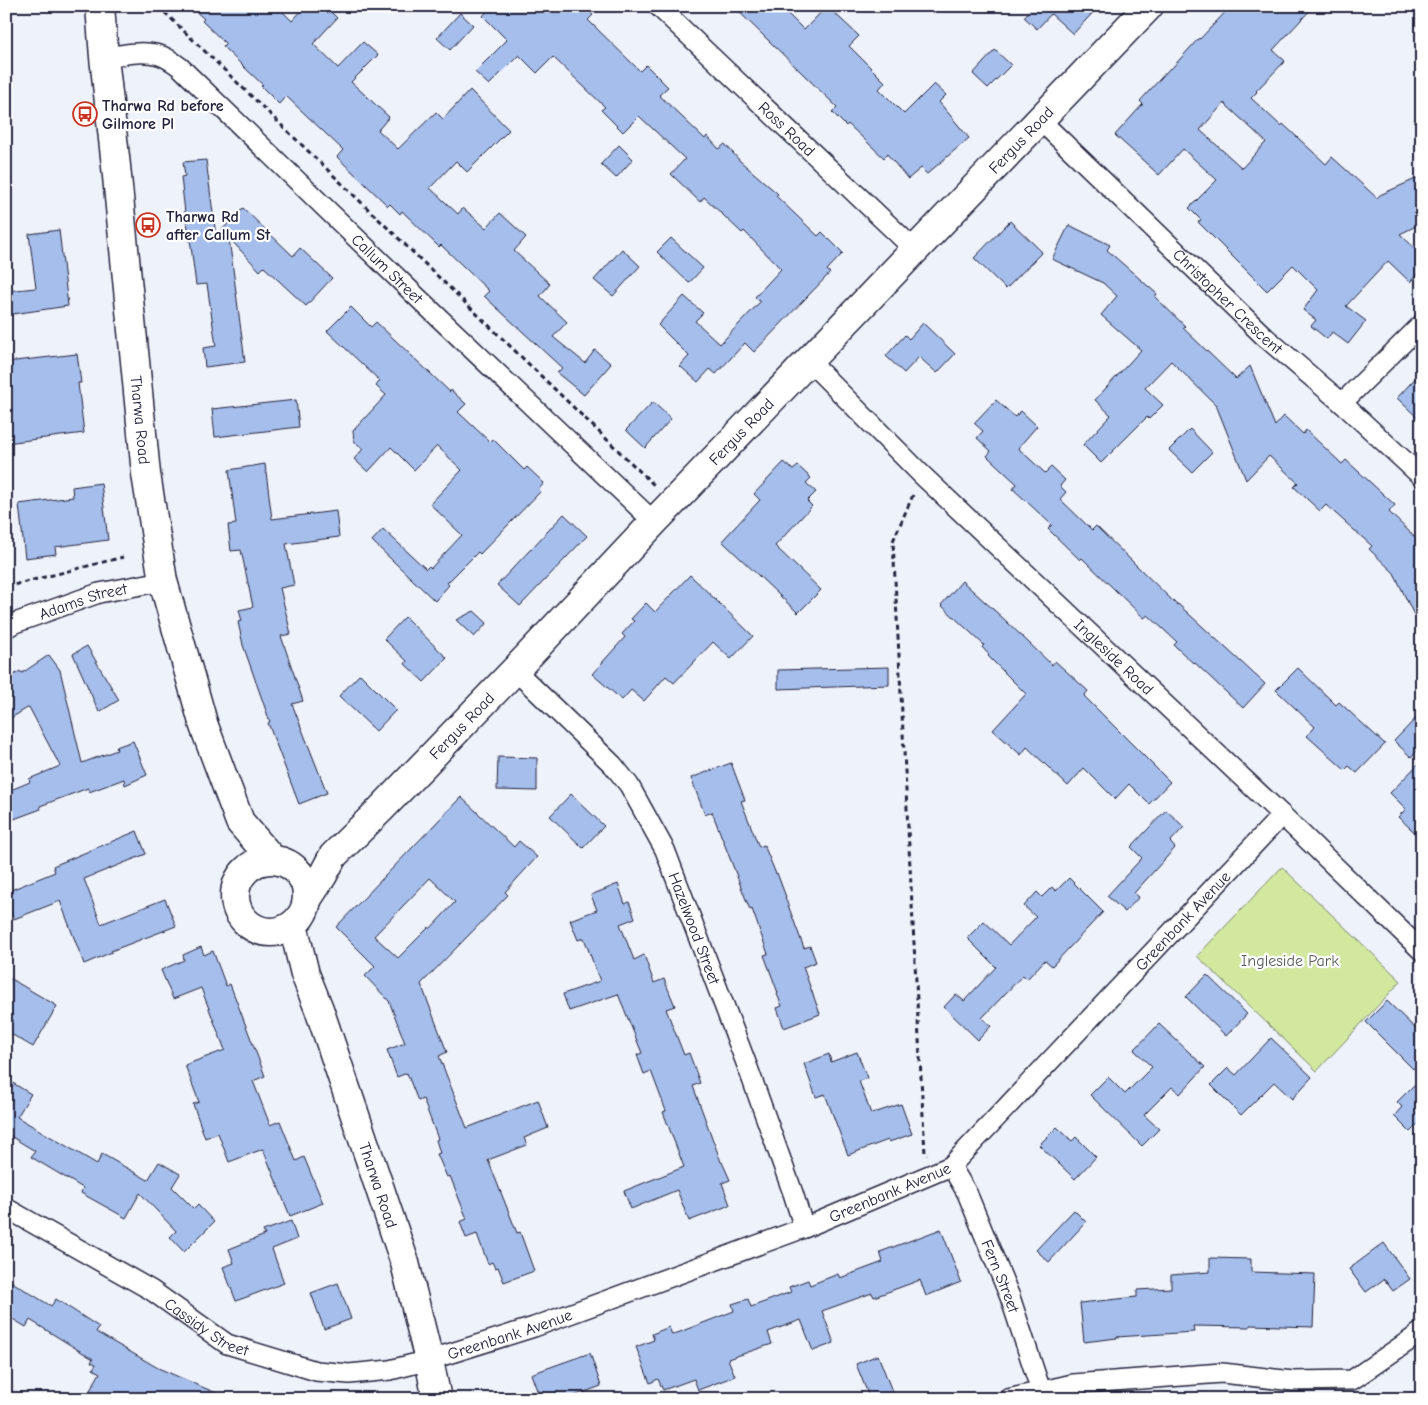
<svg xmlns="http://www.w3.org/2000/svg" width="1428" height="1405" viewBox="0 0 1428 1405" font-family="'Comic Neue',sans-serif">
	<rect width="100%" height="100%" fill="#edf2fb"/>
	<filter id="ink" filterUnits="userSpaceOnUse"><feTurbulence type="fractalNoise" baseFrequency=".02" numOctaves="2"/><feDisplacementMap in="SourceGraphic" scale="10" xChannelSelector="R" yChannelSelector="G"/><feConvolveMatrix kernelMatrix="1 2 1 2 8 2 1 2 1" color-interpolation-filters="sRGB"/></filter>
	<g filter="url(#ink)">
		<path fill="#d2e89e" stroke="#7a856c" d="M1282,867L1401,981L1317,1071L1197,956Z"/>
		<path fill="#a6beec" stroke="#22223b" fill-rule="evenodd" d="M190,6H277L292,21L306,6H325L337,18L313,44L338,68L363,42L378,55L351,82L389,117L378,130L398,149L436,112L443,119L470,90L509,130L467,172L456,161L430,188L458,214L463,208L486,228L500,213L526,237L514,251L550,284L540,296L567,322L553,337L585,363L595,350L611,364L584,395L557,373L562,368L484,296L489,291L441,245L439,247L402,211L400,214L390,204L388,206L337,157L343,150L286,96L279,104L261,86L263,85L223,47L226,44L202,21L204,19Z
			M492,6H584L593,15L588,20L640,71L646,65L668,87L659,95L705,139L707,136L719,149L725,144L740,161L778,194L776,196L818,236L822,232L843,253L827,270L830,273L754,352L745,343L716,374L710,369L698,382L680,366L689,356L658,325L684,296L703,313L695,321L720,344L760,302L755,297L781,269L744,231L742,233L704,197L700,202L671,174L685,159L639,116L623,132L601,110L605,107L553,57L537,73L519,55L489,85L475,72L507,40L483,16Z
			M733,6H780L804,30L827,6L859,36L849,46L885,82L879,89L904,114L934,84L946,95L939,102L969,138L927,174L921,168L908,179L887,154L884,158L848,124L846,126L832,112L837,107Z
			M1034,6H1099L1073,34L1051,14L1037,29L1024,17Z
			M1231,6H1314L1273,50L1285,61L1256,91L1257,92L1251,98L1281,126L1283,124L1326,164L1332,157L1377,198L1380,195L1422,176V223L1400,234L1422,255V269L1410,282L1388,261L1346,306L1366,321L1348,344L1332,332L1327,339L1311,326L1316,320L1303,310L1318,290L1293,265L1267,291L1198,222L1201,220L1189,208L1217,180L1183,149L1159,175L1115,135L1143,104L1140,101L1170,68L1171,69L1199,38L1200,39ZM1224,103L1266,142L1242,168L1200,130Z
			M460,13L473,25L450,50L437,38Z
			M995,50L1011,65L988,88L973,74Z
			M619,145L633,159L616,178L601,164Z
			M206,160L216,236L243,208L293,256L300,248L332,278L306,306L264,267L260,271L229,238L245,362L205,367L203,348L216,346L207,284L196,285L191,246L187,222H186L181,177L185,176L183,162Z
			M1010,221L1042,252L1006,289L974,258Z
			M1069,225L1110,245L1107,250L1157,294L1155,297L1185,326L1183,328L1236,379L1250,366L1275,426L1284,416L1303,434L1306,430L1342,464L1346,460L1395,505L1389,512L1422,544V632L1394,573L1369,549L1372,546L1326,505L1320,511L1294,487L1298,483L1269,456L1246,480L1216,405L1171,361L1145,388L1163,405L1149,419L1147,417L1101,463L1083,445L1111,415L1095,400L1141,350L1101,315L1117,296L1103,283L1052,259Z
			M59,230L68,306L6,315V291L36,288L29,234Z
			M671,238L703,268L689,283L657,252Z
			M622,249L640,266L613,296L594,280Z
			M351,307L371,327L376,322L450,392L451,390L466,404L458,412L490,442L493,439L524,470L527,467L544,483L539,489L541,491L480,554L478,552L447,583L449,585L435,601L372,541L383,529L426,569L429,566L431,568L462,535L430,504L462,470L437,446L414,470L391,447L368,472L354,459L363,449L354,441L353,431L386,395L376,386L380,381L327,331Z
			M923,323L955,354L937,373L919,357L904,373L886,356L905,335L909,339Z
			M77,354L81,383H78L84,433L6,443V362Z
			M1422,371V422L1397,398Z
			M296,400L299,427L215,437L212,409Z
			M996,400L1015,417L1021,411L1037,426L1018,448L1045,473L1051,467L1065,480L1060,486L1066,492L1060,499L1092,530L1096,526L1177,605L1178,604L1265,684L1243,708L1194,662L1193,663L1174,645L1177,642L1148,615L1144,618L1082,558L1080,560L1048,529L1052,525L1013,489L1017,484L987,456L991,451L977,438L983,431L974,423Z
			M653,402L671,419L645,448L626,430Z
			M1190,429L1212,452L1192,472L1169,450Z
			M784,462L793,470L798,466L811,478L806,483L816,492L807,501L812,506L775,546L821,590L798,613L722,541L760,500L754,494Z
			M265,464L272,519L336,511L339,537L286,544L294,585L280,588L291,634L281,636L303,701L292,704L327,793L299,804L268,723L270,722L243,645L238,622L242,621L239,610L253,607L241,550L231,551L228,525L236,524L229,470Z
			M101,483L108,540L55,547L56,554L25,558L19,504L73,497L72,487Z
			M564,514L587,536L520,606L497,585Z
			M690,575L753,636L731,659L713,642L674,683L666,676L644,701L631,690L622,700L592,674L625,637L622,634L634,621L631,619L646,603L655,612Z
			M962,581L1005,620L1052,665L1055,661L1088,691L1084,696L1170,782L1149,804L1129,784L1115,799L1084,768L1068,786L1027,747L1021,755L993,730L1026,694L988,656L989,655L982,647L984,645L941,605Z
			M474,611L487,623L474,637L456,620Z
			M405,617L447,658L424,682L405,664L407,661L384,639Z
			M87,646L119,700L99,712L73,654Z
			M49,655L60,670L82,763L117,750L116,747L133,741L147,775L125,785L124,779L89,792L88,788L40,806L41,809L6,822V792L30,782L29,779L60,766L29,707L6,721V680L20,671L22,673Z
			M889,667V685L778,689V670Z
			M1298,668L1336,705L1339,702L1385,744L1357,773L1349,766L1345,770L1307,736L1315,727L1276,690Z
			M360,674L396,710L376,731L339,696Z
			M1422,712V746L1411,757L1394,741Z
			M498,757L537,758V791L497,790Z
			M1422,760V839L1398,817L1406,809L1390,793Z
			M731,763L745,800L741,801L759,847L764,845L776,874L777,873L786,897H785L804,948L810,946L816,962L803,967L820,1014L784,1028L777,1008L782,1006L777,994L778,993L764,955L768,954L752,909L750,910L712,812L705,815L691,778Z
			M571,794L604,826L583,848L550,816Z
			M461,797L514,847L519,841L537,857L505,892L508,895L421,984L447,1052L439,1056L467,1128L538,1100L548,1128L524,1138L527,1145L488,1160L517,1233L520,1232L534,1271L504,1282L498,1267L495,1268L492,1262L488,1264L477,1234L466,1238L460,1222L467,1219L450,1176L447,1177L437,1154L440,1153L436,1140L438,1139L423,1099L418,1101L407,1073L397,1077L387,1050L405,1043L389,1001L365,976L375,966L336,927ZM430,878L455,902L430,929L429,927L398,958L374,936Z
			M1166,810L1184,827L1170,842L1175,848L1134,893L1139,897L1125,912L1107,896L1142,858L1131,847Z
			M137,831L146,854L84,879L101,924L165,899L176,926L111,951L112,952L84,964L60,901L14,919L10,910L6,912V892L55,872L53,866Z
			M1069,878L1103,912L1052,966L1045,960L1027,979L1023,975L982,1018L991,1026L978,1040L944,1007L956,994L964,1001L996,967L967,938L984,921L1009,945L1036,917L1024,906L1037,892L1042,897L1052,887L1056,891Z
			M618,884L625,904L629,902L635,918L620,924L634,960L644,955L654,983L664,979L675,1006L666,1009L684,1055L689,1053L700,1083L693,1086L721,1162H722L730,1180L722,1183L730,1205L689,1221L677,1190L631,1209L624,1191L684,1167L663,1112L666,1111L651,1071L644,1074L637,1055L642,1053L618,994L569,1011L563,994L600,981L584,938L578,940L570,920L597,910L591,895Z
			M201,947L204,955L213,951L226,986L230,984L265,1076L253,1081L270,1125L280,1121L296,1161L304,1157L323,1203L290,1216L263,1149L229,1162L218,1133L205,1138L193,1104L199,1102L185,1065L225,1050L201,988L173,999L161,970L184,960L183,955Z
			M1207,975L1247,1014L1226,1036L1186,997Z
			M6,976L57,1006L33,1047L6,1031Z
			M1387,1001L1422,1035V1060L1413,1069L1366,1022Z
			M1159,1024L1205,1067L1180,1094L1172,1087L1144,1115L1159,1129L1142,1146L1090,1095L1108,1077L1125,1094L1152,1067L1134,1050Z
			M1271,1038L1312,1077L1292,1099L1274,1082L1241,1115L1211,1085L1228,1068L1236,1075Z
			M857,1052L867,1078L859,1081L871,1114L901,1104L912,1134L889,1142L888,1140L848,1155L825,1094L816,1097L804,1064L829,1054L831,1062Z
			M1422,1077V1125L1419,1123L1410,1132L1394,1116L1402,1107L1397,1102Z
			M6,1079L31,1094L17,1117L97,1164L102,1154L148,1180L159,1162L180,1174L172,1187L194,1209L198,1205L214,1222L184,1252L170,1237L176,1231L140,1193L126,1218L81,1193L83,1188L31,1157L35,1151L7,1134L6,1136Z
			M1057,1127L1072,1141L1076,1137L1096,1157L1075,1179L1039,1145Z
			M1074,1210L1086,1222L1049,1262L1036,1250Z
			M291,1221L297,1239L272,1249L284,1283L236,1301L223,1267L234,1263L229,1249L265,1235L263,1231Z
			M941,1229L961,1282L926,1296L920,1280L874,1297L872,1293L822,1311L834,1343L813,1351L801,1320L768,1332L772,1344L728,1359L735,1376L698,1390L694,1379L663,1390L658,1379L650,1383L636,1347L654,1340L652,1334L669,1327L672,1335L734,1311L732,1304L748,1299L751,1307L791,1292L789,1287L808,1280L810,1285L838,1274L840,1278L883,1262L880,1252Z
			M1384,1243L1410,1279L1393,1291L1384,1279L1366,1292L1349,1269Z
			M1210,1258L1251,1259V1272L1315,1274L1313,1327L1250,1325V1327L1193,1326L1194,1332L1116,1337L1117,1338L1084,1342L1080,1303L1137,1297V1290L1171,1288V1275L1210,1272Z
			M12,1282L51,1306L56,1299L99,1327L96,1332L158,1368L230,1399H85L100,1373L93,1369L96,1364L91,1362L93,1359L30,1320L26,1327L6,1315V1292Z
			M338,1283L351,1319L324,1329L311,1293Z
			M590,1353L601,1386L566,1399H546L543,1391L538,1393L531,1374Z
			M878,1355L895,1399H870L856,1364Z"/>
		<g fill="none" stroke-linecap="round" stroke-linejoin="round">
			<g stroke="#22223b" stroke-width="22">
				<g id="street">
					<path id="s1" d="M658,6L915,250"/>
					<path id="s2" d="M104,57C121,55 142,50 159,55C167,57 173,62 180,67L416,296L654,522"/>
					<path id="s3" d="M1040,120L1265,337L1342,403L1422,477"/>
					<path id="s4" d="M809,361L922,475L1282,815L1422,951"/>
					<path d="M1342,403L1422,324"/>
					<path id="s5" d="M6,628L15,623L99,593L163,581"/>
					<path id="s6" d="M515,670L613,765L629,785L665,850L748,1068L793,1193L804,1228"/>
					<path id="s7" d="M951,1166L967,1193L1010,1297L1041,1391"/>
					<path id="s8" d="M6,1208L151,1290L227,1344L316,1371L349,1374L390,1370L429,1360L534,1327L804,1228L951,1166L1282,815"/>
					<path d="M1008,1399L1073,1384L1222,1373L1293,1381L1352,1380L1413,1338L1422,1331"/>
				</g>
			</g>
			<g stroke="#22223b" stroke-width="31">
				<g id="secondary">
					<path id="s9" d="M100,6L104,57L116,166L146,474L163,581L204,726L240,822L272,859"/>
					<circle cx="271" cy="896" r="36"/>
					<path id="s10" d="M308,898L323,875L333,856L381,809L515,670L654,522L1149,6"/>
					<path id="s11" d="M293,925L305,974L319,1009L405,1263L429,1360L437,1399"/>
				</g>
			</g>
			<path stroke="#22223b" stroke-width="3" stroke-dasharray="5 4" stroke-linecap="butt" d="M158,6L656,487
				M913,495L893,541L925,1154L927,1155
				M6,587L123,557
				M401,1394L402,1399"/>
			<use href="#street" stroke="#fff" stroke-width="19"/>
			<use href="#secondary" stroke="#fff" stroke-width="28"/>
		</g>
	</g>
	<defs>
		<g id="bus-ring" transform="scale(1.25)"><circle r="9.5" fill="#fff" stroke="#c8321e" stroke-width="1.5"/><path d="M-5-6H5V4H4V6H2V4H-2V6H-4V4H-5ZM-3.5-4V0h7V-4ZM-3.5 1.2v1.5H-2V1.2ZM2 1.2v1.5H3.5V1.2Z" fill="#c8321e"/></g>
	</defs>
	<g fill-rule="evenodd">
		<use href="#bus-ring" x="85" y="114"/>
		<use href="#bus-ring" x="148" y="225"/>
	</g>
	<g text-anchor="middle" stroke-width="4.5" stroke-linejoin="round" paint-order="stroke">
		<g font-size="16" font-weight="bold" fill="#22223b" stroke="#fff" text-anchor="start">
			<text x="102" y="111">Tharwa Rd before<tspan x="102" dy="18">Gilmore Pl</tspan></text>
			<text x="166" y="222">Tharwa Rd<tspan x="166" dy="18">after Callum St</tspan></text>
		</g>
		<g font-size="16" fill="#22223b" stroke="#fff">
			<text dy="6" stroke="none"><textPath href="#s1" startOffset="178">Ross Road</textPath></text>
			<text dy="6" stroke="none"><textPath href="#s10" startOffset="1042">Fergus Road</textPath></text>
			<text dy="6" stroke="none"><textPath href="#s2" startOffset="369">Callum Street</textPath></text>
			<text dy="6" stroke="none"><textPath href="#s3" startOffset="261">Christopher Crescent</textPath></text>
			<text dy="6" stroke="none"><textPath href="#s9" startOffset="416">Tharwa Road</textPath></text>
			<text dy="6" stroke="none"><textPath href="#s10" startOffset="638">Fergus Road</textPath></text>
			<text dy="6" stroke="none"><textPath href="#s5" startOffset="82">Adams Street</textPath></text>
			<text dy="6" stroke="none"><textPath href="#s4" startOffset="425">Ingleside Road</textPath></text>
			<text dy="6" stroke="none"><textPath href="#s10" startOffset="232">Fergus Road</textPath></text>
			<text dy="6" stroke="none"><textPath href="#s8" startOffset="1362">Greenbank Avenue</textPath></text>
			<text dy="6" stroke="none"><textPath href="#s6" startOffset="320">Hazelwood Street</textPath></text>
			<text dy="6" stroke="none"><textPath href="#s11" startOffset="274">Tharwa Road</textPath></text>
			<text dy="6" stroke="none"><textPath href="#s8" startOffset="958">Greenbank Avenue</textPath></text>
			<text dy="6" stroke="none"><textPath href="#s7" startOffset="121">Fern Street</textPath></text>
			<text dy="6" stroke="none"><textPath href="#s8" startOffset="234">Cassidy Street</textPath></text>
			<text dy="6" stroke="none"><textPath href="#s8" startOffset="552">Greenbank Avenue</textPath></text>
		</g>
		<g font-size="16" fill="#575d59" stroke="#fff">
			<text x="1290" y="966">Ingleside Park</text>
		</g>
	</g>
	<rect width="1428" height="1405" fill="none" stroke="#fff" stroke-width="25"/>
	<rect x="12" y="12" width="1403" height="1380" fill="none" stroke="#22223b" stroke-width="2" filter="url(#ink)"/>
</svg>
